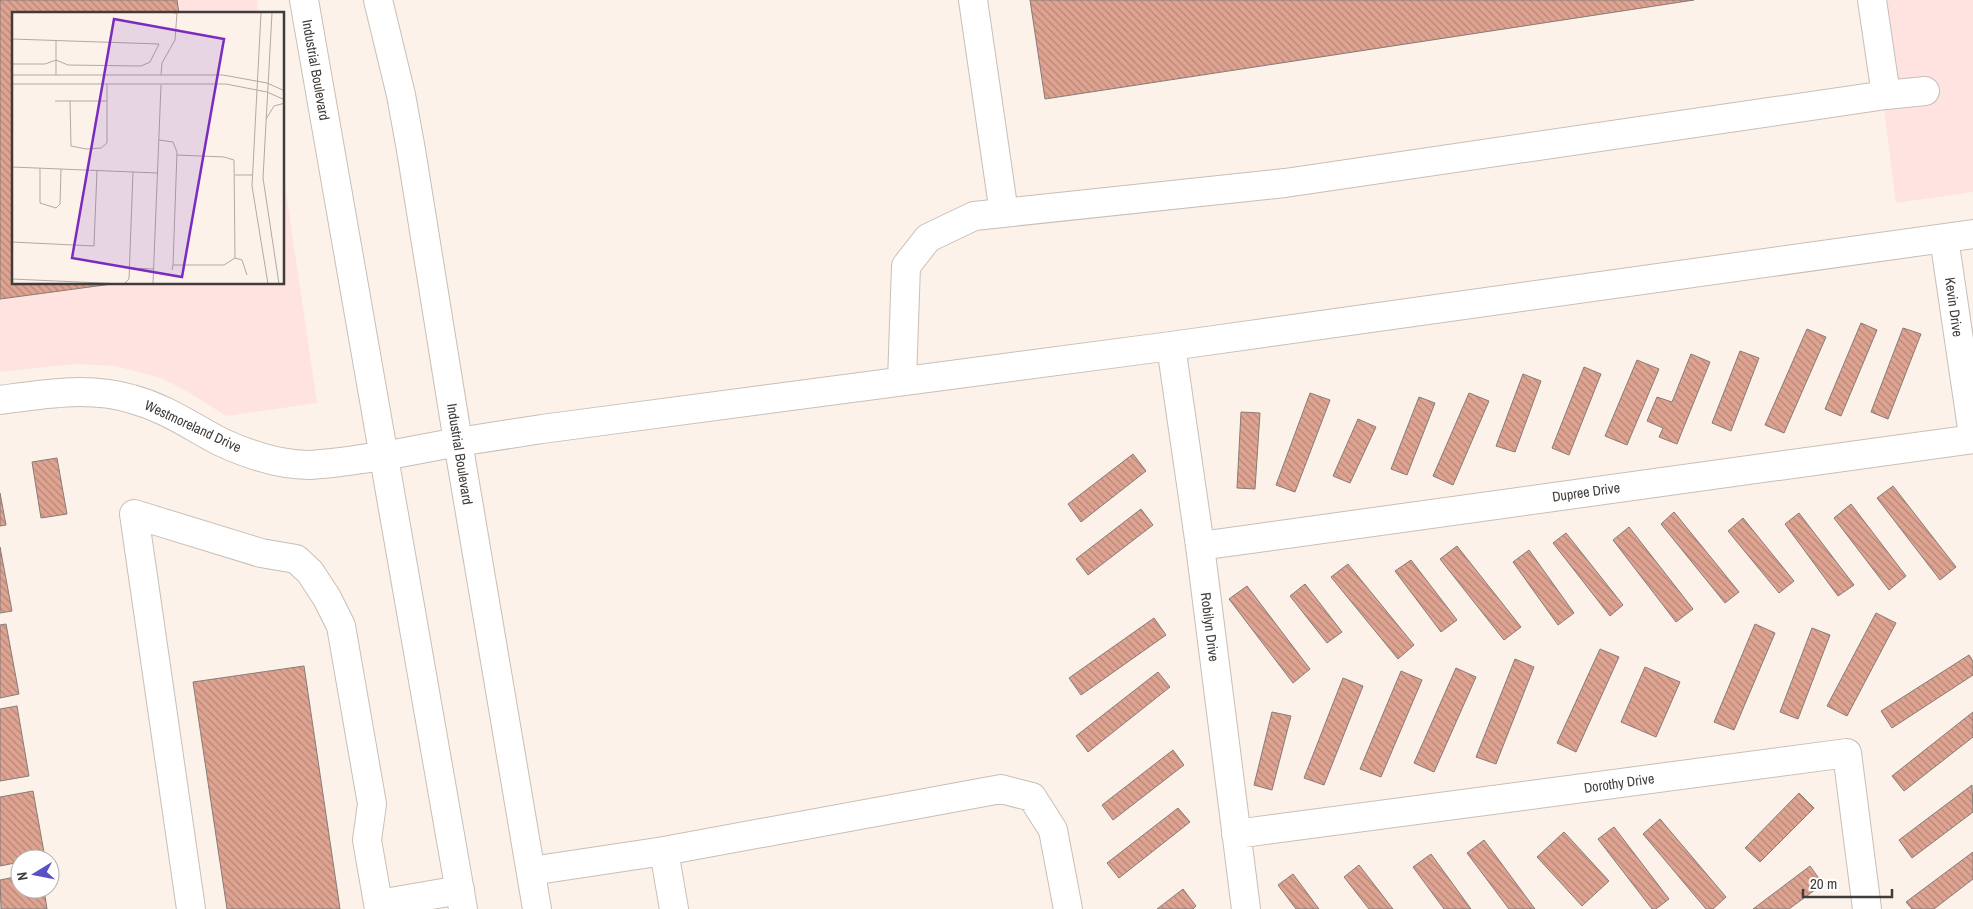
<svg xmlns="http://www.w3.org/2000/svg" width="1973" height="909" viewBox="0 0 1973 909" font-family="'Archivo Narrow',sans-serif">
	<defs>
		<pattern id="building-back-hatch" width="6" height="6" patternUnits="userSpaceOnUse" patternTransform="scale(1.25)"><rect width="6" height="6" fill="#dfa391"/><path d="M-1 5l2 2M0 0l6 6M5-1l2 2" fill="none" stroke="#b68677"/></pattern>
	</defs>
	<rect width="100%" height="100%" fill="#fcf2ea"/>
	<path fill="#fee3e1" d="M0,0H257L259,14H14V284H284V179L317,403L226,416L190,393L161,378L116,366L75,364L0,372Z
		M1870,0H1973V192L1896,203Z"/>
	<path fill="url(#building-back-hatch)" stroke="#877c78" d="M0,0H177L179,14H14V284H112L0,299Z
		M1030,0H1694L1045,99Z
		M1861,323L1877,330L1841,416L1825,409Z
		M1903,328L1921,334L1888,419L1871,412Z
		M1807,329L1826,337L1784,433L1765,425Z
		M1740,351L1759,358L1731,431L1712,423Z
		M1691,354L1710,362L1677,444L1659,437L1663,428L1647,421L1657,397L1672,402Z
		M1637,360L1659,369L1627,445L1605,436Z
		M1584,367L1601,374L1569,455L1552,448Z
		M1523,374L1541,381L1515,452L1496,446Z
		M1310,393L1330,400L1295,492L1276,485Z
		M1469,393L1489,401L1453,485L1433,476Z
		M1419,397L1435,403L1407,475L1391,469Z
		M1241,412L1260,413L1255,489L1237,488Z
		M1358,419L1376,427L1350,483L1333,476Z
		M1133,454L1146,471L1081,522L1068,504Z
		M57,458L67,514L41,518L32,462Z
		M1893,486L1956,567L1940,580L1877,498Z
		M0,493L6,525L0,526Z
		M1851,504L1906,576L1889,590L1834,518Z
		M1141,509L1153,525L1088,575L1076,559Z
		M1674,512L1739,592L1725,603L1661,524Z
		M1799,513L1854,585L1838,596L1785,524Z
		M1743,518L1794,581L1779,593L1728,531Z
		M1629,527L1693,609L1676,622L1613,540Z
		M1566,533L1623,605L1610,616L1553,543Z
		M1457,546L1521,627L1504,640L1440,559Z
		M0,547L12,611L0,613Z
		M1529,550L1574,613L1558,625L1513,562Z
		M1411,560L1457,620L1441,632L1395,571Z
		M1348,564L1414,645L1398,659L1331,577Z
		M1305,584L1342,632L1327,643L1290,596Z
		M1247,586L1310,669L1293,683L1229,599Z
		M1876,613L1896,623L1847,716L1827,706Z
		M1154,618L1166,635L1081,695L1069,678Z
		M6,624L19,694L0,698V625Z
		M1755,624L1775,633L1734,730L1714,722Z
		M1812,628L1830,635L1798,719L1780,712Z
		M1600,649L1619,657L1576,752L1557,743Z
		M1969,655L1973,661V675L1892,728L1881,711Z
		M1515,659L1534,667L1496,764L1476,757Z
		M304,666L340,909H227L193,682Z
		M1645,667L1680,682L1656,737L1621,722Z
		M1456,668L1476,677L1434,772L1414,763Z
		M1401,671L1422,680L1381,777L1360,769Z
		M1158,672L1170,687L1088,752L1076,736Z
		M1343,678L1363,686L1324,785L1304,778Z
		M17,706L29,776L0,781V709Z
		M1272,712L1291,716L1272,790L1254,785Z
		M1973,712V737L1904,791L1892,776Z
		M1173,750L1184,765L1113,820L1102,805Z
		M1972,785L1973,812L1912,858L1899,840Z
		M33,791L45,858L20,859V862L0,866V797Z
		M1799,793L1814,808L1760,862L1745,848Z
		M1178,808L1190,822L1119,878L1107,863Z
		M1660,819L1726,897L1713,909H1706L1643,834Z
		M1614,827L1669,899L1656,909H1652L1598,839Z
		M1564,832L1609,881L1582,906L1537,857Z
		M1484,840L1535,909H1509L1467,853Z
		M1973,852V879L1934,909H1912L1906,902Z
		M1431,854L1471,909H1444L1413,867Z
		M1359,865L1393,909H1369L1344,877Z
		M1810,866L1823,884L1789,909H1753Z
		M1293,874L1319,909H1296L1278,885Z
		M20,876V889H44L47,909H1L0,880Z
		M1183,889L1196,906L1193,909H1157Z"/>
	<g fill="none" stroke-linecap="round" stroke-linejoin="round">
		<g stroke="#c8bfb7" stroke-width="30">
			<path id="minor" d="M973,0L1004,213
				M1872,0L1886,95L1925,91
				M1944,238L1973,435
				M1171,346L1200,546L1246,909
				M902,381L906,266L928,238L974,216L1285,183L1886,95
				M0,400C44,394 89,386 132,399C168,409 190,426 221,442C247,454 280,465 309,465C334,464 359,459 384,456
				M458,442L542,429L1171,346L1973,234
				M1200,546L1973,439
				M1236,834L1847,753L1867,909
				M664,851L1001,789L1032,797L1053,830L1068,909
				M531,871L664,851L674,909
				M379,904L460,890
				M191,909L134,514L261,553L296,559L310,572L327,598L341,626L372,804L367,840L379,909"/>
		</g>
		<g stroke="#c8bfb7" stroke-width="30">
			<path id="major" d="M304,0L463,909
				M378,0L401,95L411,150L458,442L537,909
				M384,456L458,442"/>
		</g>
		<use href="#minor" stroke="#fff" stroke-width="28"/>
		<use href="#major" stroke="#fff" stroke-width="28"/>
	</g>
	<g text-anchor="middle" stroke-width="5" stroke-linejoin="round" paint-order="stroke">
		<g font-size="14" fill="#403c39" stroke="#fff">
			<text transform="translate(316 70) rotate(80)" y="5">Industrial Boulevard</text>
			<text transform="translate(1954 307) rotate(82)" y="5">Kevin Drive</text>
			<text transform="translate(193 426) rotate(25)" y="5">Westmoreland Drive</text>
			<text transform="translate(460 454) rotate(81)" y="5">Industrial Boulevard</text>
			<text transform="translate(1586 492) rotate(-8)" y="5">Dupree Drive</text>
			<text transform="translate(1210 627) rotate(83)" y="5">Robilyn Drive</text>
			<text transform="translate(1619 783) rotate(-8)" y="5">Dorothy Drive</text>
		</g>
	</g>
	<g transform="translate(12 12)">
		<rect width="272" height="272" fill="#fcf2ea"/>
		<path fill="none" stroke="#b1a9a3" stroke-width="1" d="M249,1L240,174L256,272M260,1L251,166L267,272M0,27L147,32L138,50L129,54L56,53L44,48L33,52H0M0,63H211L255,71M44,63V29M149,63L150,51L163,28L165,1H161M255,71L273,79M0,72H214L255,80M255,80L273,88M43,89H95V72M58,89L59,134L74,137L89,136L95,131V89M254,107L262,94L273,91M147,128L161,130L165,140L161,253M165,143L212,145L222,148L223,246M0,155L145,161M28,156V191L44,196L48,192L49,157M223,163H240M0,230L82,234L85,158M117,256L142,257M160,258L161,253H212L223,246L230,248L235,263M0,267L111,272M112,272L117,267L121,160M141,272L149,73"/>
		<path fill="#7b2cbf" fill-opacity="0.15" stroke="#7b2cbf" stroke-width="2.5" d="M102,7L212,27L170,265L60,246Z"/>
		<rect width="272" height="272" fill="none" stroke="#403c39" stroke-width="2.5"/>
	</g>
	<g transform="translate(35 874) rotate(260)"><circle r="24" fill="#ffffff" stroke="#b3b1b0"/>
	<path d="M0-4L9 19L0 12L-9 19Z" fill="#594fc7"/>
	<text y="-8" font-size="14" font-weight="bold" text-anchor="middle" fill="#403c39">N</text>
	</g>
	<path d="M1803 889v8h89v-8" fill="none" stroke="#403c39" stroke-width="2.5"/>
	<text x="1810" y="889" font-size="15" fill="#403c39" stroke="#ffffff" stroke-width="4" paint-order="stroke">20 m</text>
</svg>
